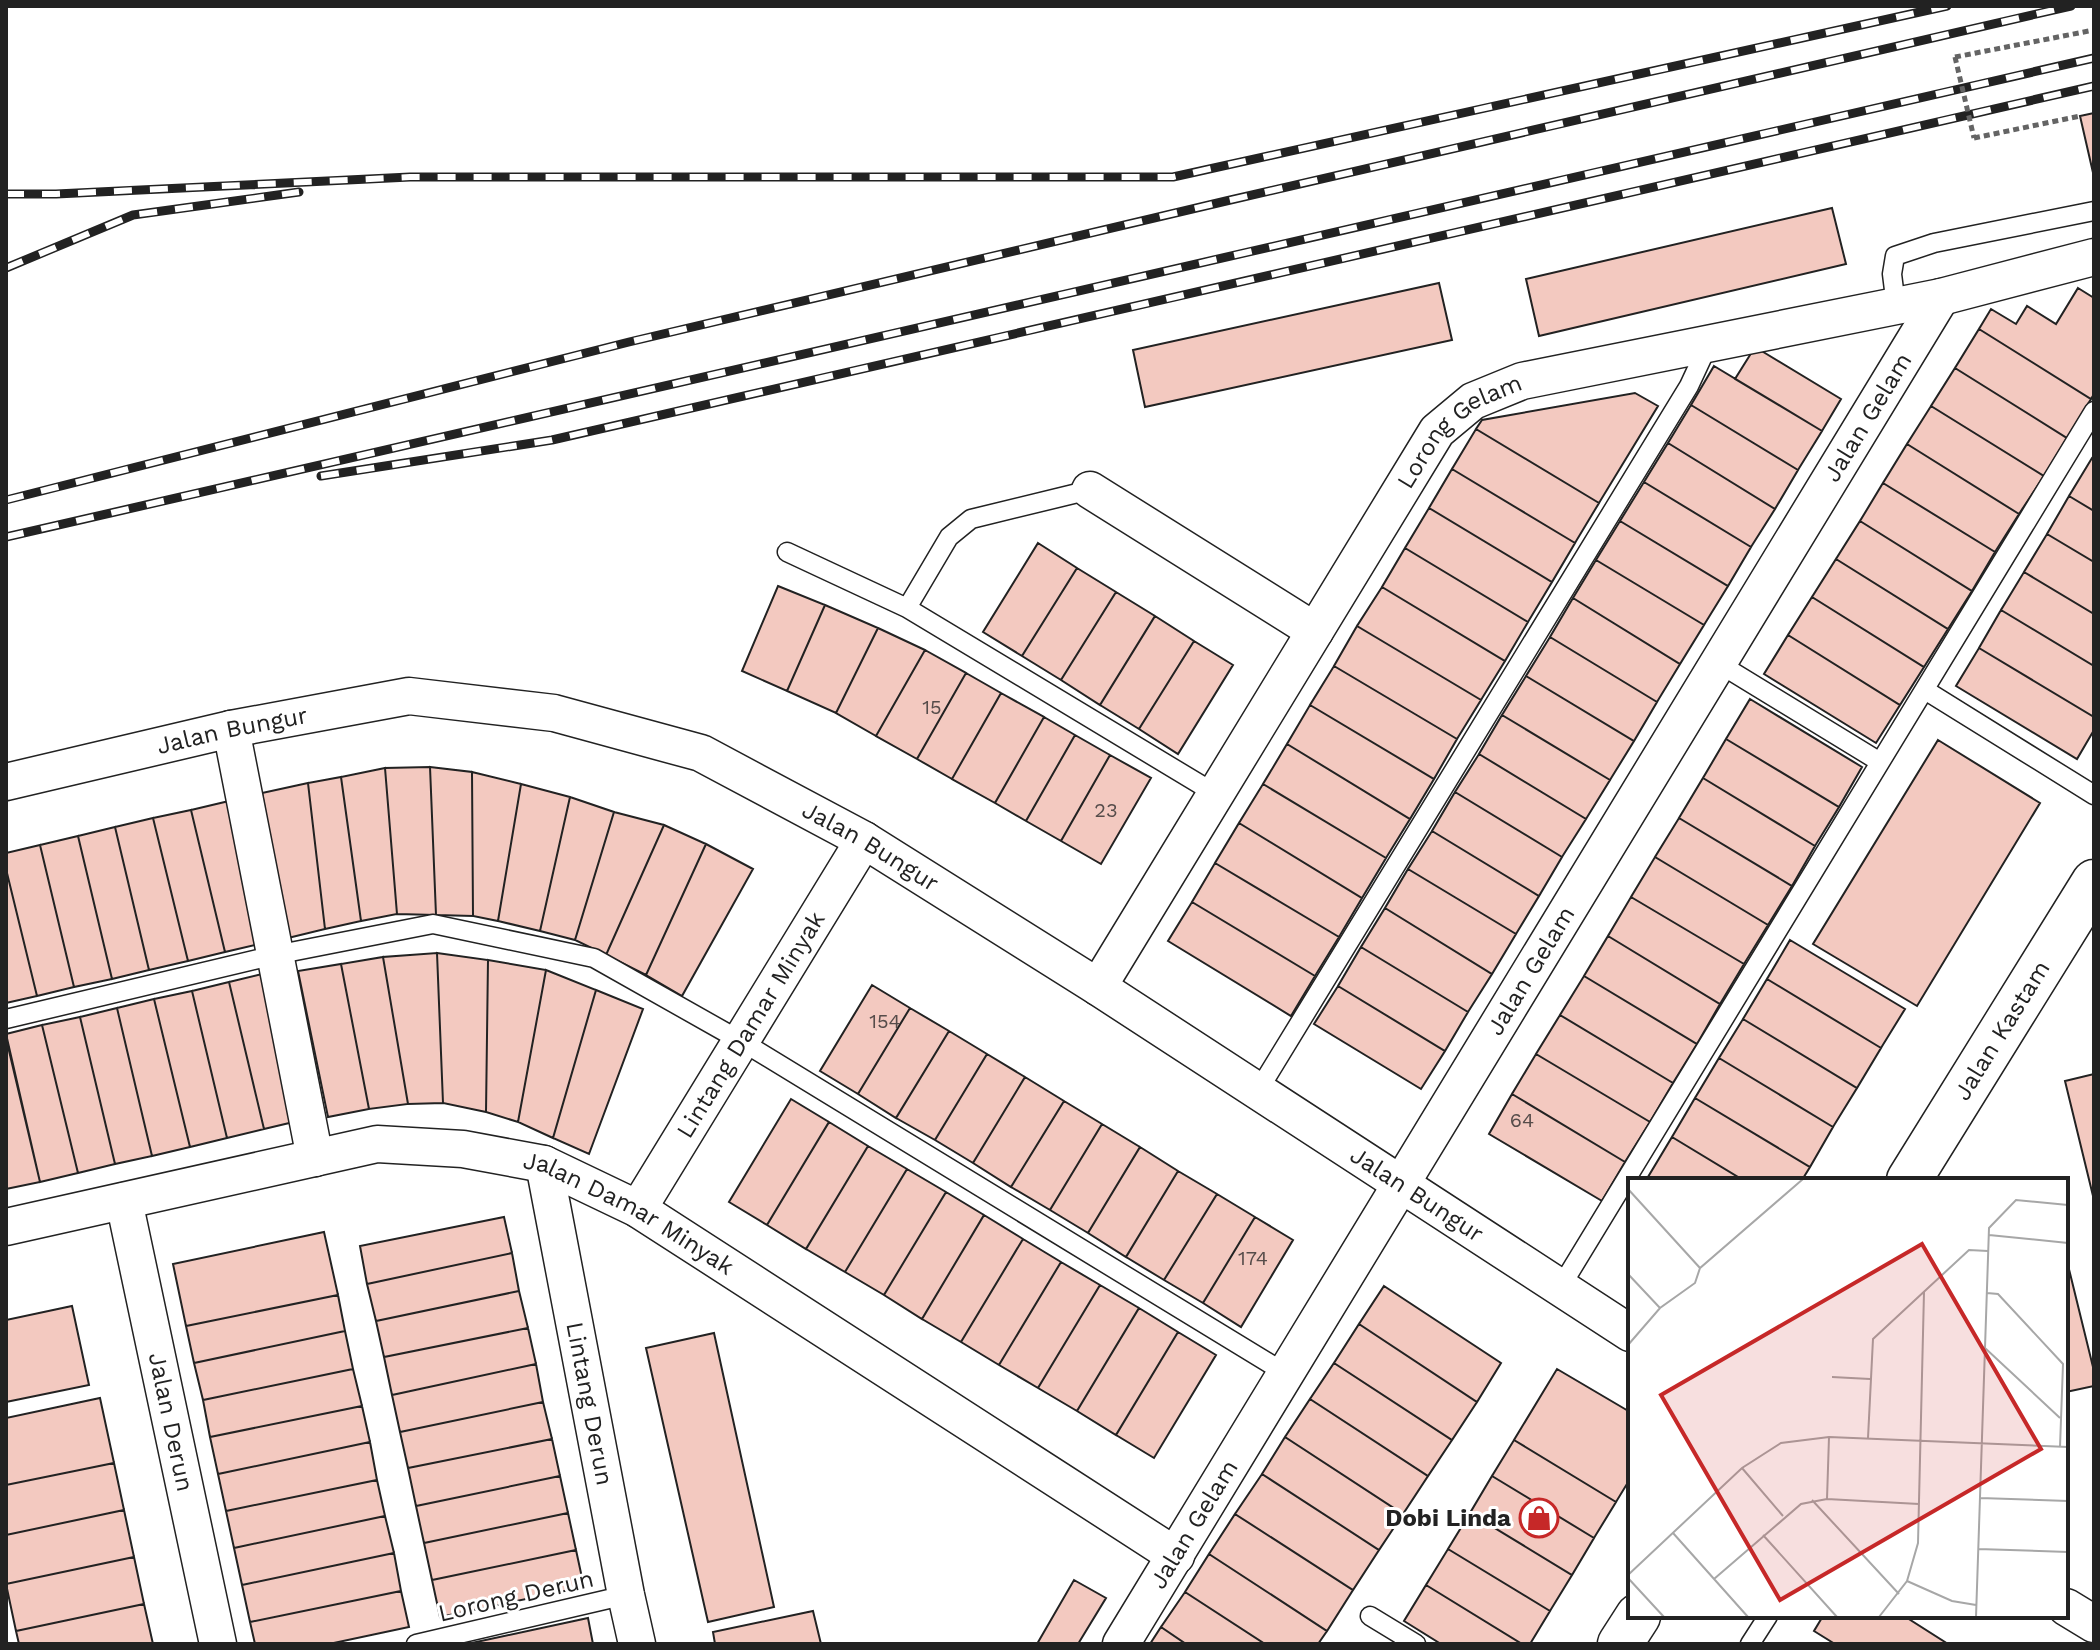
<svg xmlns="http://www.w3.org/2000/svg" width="2100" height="1650" viewBox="0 0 2100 1650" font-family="'Work Sans',sans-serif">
	<rect width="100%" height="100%" fill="#fff"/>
	<path fill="#f3c9c0" stroke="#222" stroke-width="2" d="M2094,113V177L2080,116Z
		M1832,208L1846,264L1539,336L1526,279Z
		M1439,283L1452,340L1145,407L1133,350Z
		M2078,288L2094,298V394L2091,399L1979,329L1991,309L2016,324L2027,306L2056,324Z
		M1979,329L2091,399L2067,438L1955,368Z
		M1755,347L1841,399L1822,431L1735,379Z
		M1714,366L1822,431L1798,470L1691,405Z
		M1955,368L2067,438L2044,476L1931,406Z
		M1635,393L1658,406L1599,503L1476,429L1482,420Z
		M1691,405L1798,470L1775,509L1668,443Z
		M1931,406L2044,476L2019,514L1907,444Z
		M1476,429L1599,503L1575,543L1452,469Z
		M1668,443L1775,509L1751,547L1644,482Z
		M1907,444L2019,514L1995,552L1883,483Z
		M2092,458L2094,459V511L2069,496Z
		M1452,469L1575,543L1552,582L1429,508Z
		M1644,482L1751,547L1728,586L1620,521Z
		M1883,483L1995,552L1972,591L1860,521Z
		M2069,496L2094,511V562L2047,534Z
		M1429,508L1552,582L1528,622L1405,548Z
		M1620,521L1728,586L1704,625L1596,560Z
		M1860,521L1972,591L1948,629L1836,559Z
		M2047,534L2094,562V614L2024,572Z
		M1038,543L1077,568L1022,656L983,632Z
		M1405,548L1528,622L1505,661L1382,587Z
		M1836,559L1948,629L1924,667L1812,597Z
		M1596,560L1704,625L1680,664L1573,598Z
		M1077,568L1116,592L1061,680L1022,656Z
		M2024,572L2094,614V666L2001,610Z
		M778,586L825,605L787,691L742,671Z
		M1382,587L1505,661L1481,700L1357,626Z
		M1116,592L1155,616L1100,705L1061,680Z
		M1812,597L1924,667L1900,705L1788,635Z
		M1573,598L1680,664L1657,702L1550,637Z
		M825,605L878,628L836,713L787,691Z
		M2001,610L2094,666V717L1979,648Z
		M1155,616L1194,641L1139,729L1100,705Z
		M1357,626L1481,700L1457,739L1334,666Z
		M878,628L925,650L876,736L836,713Z
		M1788,635L1900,705L1876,743L1764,674Z
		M1550,637L1657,702L1634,741L1526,676Z
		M1194,641L1233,665L1178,754L1139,729Z
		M1979,648L2094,717V730L2077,759L1956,686Z
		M925,650L966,673L917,759L876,736Z
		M1334,666L1457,739L1434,779L1310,705Z
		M966,673L1001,693L952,779L917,759Z
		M1526,676L1634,741L1610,780L1502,715Z
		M1001,693L1044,717L995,803L952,779Z
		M1750,699L1862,767L1839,807L1726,739Z
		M1310,705L1434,779L1410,819L1287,744Z
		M1502,715L1610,780L1586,819L1479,754Z
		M1044,717L1075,735L1026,821L995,803Z
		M1075,735L1110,755L1061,841L1026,821Z
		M1726,739L1839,807L1815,846L1703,778Z
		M1938,740L2040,803L1917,1006L1813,944Z
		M1287,744L1410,819L1386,858L1263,784Z
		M1479,754L1586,819L1562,857L1455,792Z
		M1110,755L1151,778L1101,864L1061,841Z
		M430,767L436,915L397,914L385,768Z
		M430,767L472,772L473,916L436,915Z
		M385,768L397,914L361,921L341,777Z
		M472,772L521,784L498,921L473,916Z
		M341,777L361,921L325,929L308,783Z
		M1703,778L1815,846L1792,886L1679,818Z
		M308,783L325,929L288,938L262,793Z
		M521,784L570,797L540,931L498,921Z
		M1263,784L1386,858L1362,898L1239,823Z
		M1455,792L1562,857L1539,896L1432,831Z
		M570,797L614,812L575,940L540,931Z
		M229,801L263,943L225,952L191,810Z
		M191,810L225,952L188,961L153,818Z
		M614,812L664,825L606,955L575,940Z
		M153,818L188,961L149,970L115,827Z
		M1679,818L1792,886L1768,925L1655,857Z
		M1239,823L1362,898L1339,937L1215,863Z
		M664,825L706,844L646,975L606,955Z
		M115,827L149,970L112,979L78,836Z
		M1432,831L1539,896L1516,934L1408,869Z
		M78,836L112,979L74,987L40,845Z
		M706,844L753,869L682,996L646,975Z
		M40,845L74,987L37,996L6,869V853Z
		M1655,857L1768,925L1744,964L1631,897Z
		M1215,863L1339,937L1315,976L1192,902Z
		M6,869L37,996L6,1003Z
		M1408,869L1516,934L1492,974L1385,908Z
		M1631,897L1744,964L1720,1004L1608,936Z
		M1192,902L1315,976L1291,1016L1168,941Z
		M1385,908L1492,974L1468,1012L1361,947Z
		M1608,936L1720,1004L1697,1044L1584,976Z
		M1790,940L1905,1009L1881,1048L1767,979Z
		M1361,947L1468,1012L1445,1051L1338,986Z
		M437,953L488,960L486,1112L443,1103Z
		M437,953L443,1103L408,1104L383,957Z
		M383,957L408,1104L369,1109L341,964Z
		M488,960L546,970L518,1122L486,1112Z
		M341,964L369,1109L328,1117L298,971Z
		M546,970L596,990L553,1138L518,1122Z
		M266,973L302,1120L264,1129L229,982Z
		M1584,976L1697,1044L1673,1083L1560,1015Z
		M1767,979L1881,1048L1857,1088L1743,1019Z
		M229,982L264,1129L227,1138L192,991Z
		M872,985L910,1008L858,1094L820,1071Z
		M1338,986L1445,1051L1421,1089L1314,1024Z
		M596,990L643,1009L589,1154L553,1138Z
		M192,991L227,1138L190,1147L154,999Z
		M154,999L190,1147L152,1156L117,1008Z
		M117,1008L152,1156L115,1164L80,1017Z
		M910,1008L949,1031L896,1118L858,1094Z
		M1560,1015L1673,1083L1650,1122L1536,1054Z
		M80,1017L115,1164L78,1173L42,1025Z
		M1743,1019L1857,1088L1833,1127L1719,1058Z
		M42,1025L78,1173L40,1182L6,1034Z
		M949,1031L987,1054L935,1140L896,1118Z
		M6,1038L40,1182L6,1189Z
		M987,1054L1025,1077L973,1163L935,1140Z
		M1536,1054L1650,1122L1625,1162L1512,1094Z
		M1719,1058L1833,1127L1810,1167L1695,1098Z
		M2094,1074V1200L2065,1081Z
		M1025,1077L1064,1101L1011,1187L973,1163Z
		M1512,1094L1625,1162L1602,1201L1489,1134Z
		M1695,1098L1810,1167L1802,1180H1743L1672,1137Z
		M791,1099L829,1122L767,1225L729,1202Z
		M1064,1101L1102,1124L1050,1210L1011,1187Z
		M829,1122L868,1146L806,1249L767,1225Z
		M1102,1124L1140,1147L1088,1233L1050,1210Z
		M1672,1137L1743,1180H1653L1648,1177Z
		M868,1146L907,1169L845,1272L806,1249Z
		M1140,1147L1178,1171L1126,1257L1088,1233Z
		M907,1169L946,1192L884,1295L845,1272Z
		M1178,1171L1217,1194L1164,1280L1126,1257Z
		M946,1192L984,1215L922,1319L884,1295Z
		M1217,1194L1255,1217L1203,1303L1164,1280Z
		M984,1215L1023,1239L961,1342L922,1319Z
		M504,1217L512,1253L367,1284L360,1246Z
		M1255,1217L1293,1240L1241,1327L1203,1303Z
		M324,1232L338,1295L186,1326L173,1264Z
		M1023,1239L1061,1262L999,1365L961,1342Z
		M512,1253L519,1291L376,1321L367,1284Z
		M2066,1257L2094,1371V1386L2066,1392Z
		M1061,1262L1100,1285L1038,1388L999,1365Z
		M1100,1285L1139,1308L1077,1411L1038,1388Z
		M1384,1286L1501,1363L1477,1402L1359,1324Z
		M519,1291L528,1328L384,1357L376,1321Z
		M338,1295L345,1331L194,1363L186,1326Z
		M72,1306L89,1385L6,1402V1320Z
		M1139,1308L1178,1332L1116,1435L1077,1411Z
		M1359,1324L1477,1402L1452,1440L1334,1363Z
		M528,1328L536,1364L392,1395L384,1357Z
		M345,1331L353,1369L203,1400L194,1363Z
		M1178,1332L1216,1355L1154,1458L1116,1435Z
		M714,1333L774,1607L708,1622L646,1348Z
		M1334,1363L1452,1440L1428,1476L1310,1399Z
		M536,1364L543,1402L400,1432L392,1395Z
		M353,1369L362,1406L210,1437L203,1400Z
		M1557,1369L1630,1412V1479L1616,1502L1514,1440Z
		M100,1398L114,1463L6,1485V1418Z
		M1310,1399L1428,1476L1403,1514L1285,1437Z
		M543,1402L552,1439L408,1468L400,1432Z
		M362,1406L370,1442L218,1474L210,1437Z
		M1285,1437L1403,1514L1379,1550L1262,1474Z
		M552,1439L560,1476L416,1506L408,1468Z
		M1514,1440L1616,1502L1594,1538L1492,1476Z
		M370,1442L377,1480L226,1511L218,1474Z
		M114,1463L124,1510L6,1535V1485Z
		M1262,1474L1379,1550L1353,1590L1235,1514Z
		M560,1476L568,1513L424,1543L416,1506Z
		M1492,1476L1594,1538L1572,1575L1470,1513Z
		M377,1480L385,1516L234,1548L226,1511Z
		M124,1510L134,1557L6,1584V1535Z
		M568,1513L576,1550L432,1580L424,1543Z
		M1470,1513L1572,1575L1550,1611L1448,1549Z
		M1235,1514L1353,1590L1327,1631L1209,1554Z
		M385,1516L394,1553L242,1585L234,1548Z
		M1448,1549L1550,1611L1530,1644H1522L1426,1585Z
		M576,1550L584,1587L440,1617L432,1580Z
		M394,1553L401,1591L250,1622L242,1585Z
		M1209,1554L1327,1631L1318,1644H1265L1185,1592Z
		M134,1557L144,1604L16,1631L6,1584Z
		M1074,1580L1106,1598L1078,1644H1037Z
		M1426,1585L1522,1644H1441L1404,1621Z
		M401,1591L409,1627L329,1644H255L250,1622Z
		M1185,1592L1265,1644H1186L1161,1627Z
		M144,1604L153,1644H19L16,1631Z
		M813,1611L821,1644H715L713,1632Z
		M1823,1616H1904L1948,1644H1835L1814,1631Z
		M588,1618L593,1644H467Z
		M1161,1627L1186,1644H1150Z"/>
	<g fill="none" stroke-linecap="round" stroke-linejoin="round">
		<g stroke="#222" stroke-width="21">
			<path id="lane" d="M1896,306L1892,274L1895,256L1934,243L2094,211
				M787,552L907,608L1216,794
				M907,608L949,537L971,519L1090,490
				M1718,663L1880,762
				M1925,690L2094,795
				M6,1019L275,955L433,924L594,958L741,1041L1285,1373
				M1258,1091L1689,386L1709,343
				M1560,1288L2094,411
				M1370,1616L1416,1644
				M416,1644L626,1595
				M1750,1644L1768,1616"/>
		</g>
		<g stroke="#222" stroke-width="39">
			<g id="street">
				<path d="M1090,490L1315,631"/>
				<path d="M231,729L315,1158"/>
				<path id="s1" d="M6,782L231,729L409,696L554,713L701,753L864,840L1098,987L1630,1333"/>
				<path id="s2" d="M1098,987L1437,431L1473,401L1522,381L1941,297L2094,257"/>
				<path id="s3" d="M544,1164L626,1595L637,1644"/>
				<path id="s4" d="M124,1201L218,1644"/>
				<path id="s5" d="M638,1209L864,840"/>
				<path id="s6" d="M6,1227L377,1144L463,1149L544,1164L638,1209L1176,1556"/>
				<path d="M2066,1607L2094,1624"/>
				<path id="s7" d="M1121,1644L1941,297"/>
			</g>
		</g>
		<g stroke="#222" stroke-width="47">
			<g id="secondary">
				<path id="s8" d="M1909,1180L2094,882"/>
				<path d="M1620,1644L1638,1616"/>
			</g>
		</g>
		<path stroke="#646464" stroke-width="5" stroke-dasharray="6 4" stroke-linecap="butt" d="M1955,57L2094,30
			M1974,138L2080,116"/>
		<use href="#lane" stroke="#fff" stroke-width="18"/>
		<use href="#street" stroke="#fff" stroke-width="36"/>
		<use href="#secondary" stroke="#fff" stroke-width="44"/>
		<g stroke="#222" stroke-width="9">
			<path id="rail" d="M6,194H56L410,177H1173L1947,6
				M6,268L133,215L299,192
				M321,476L552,440L2094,86
				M6,500L629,342L1226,201L2071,6
				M6,537L2094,58"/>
		</g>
		<use href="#rail" stroke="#fff" stroke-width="6" stroke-dasharray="18" stroke-linecap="butt"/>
		<path stroke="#646464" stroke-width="5" stroke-dasharray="6 4" stroke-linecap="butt" d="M1955,57L1974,138"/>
	</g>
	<defs>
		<g id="shop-ring" transform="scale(2)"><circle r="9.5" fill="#fff" stroke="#c62828" stroke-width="1.5"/><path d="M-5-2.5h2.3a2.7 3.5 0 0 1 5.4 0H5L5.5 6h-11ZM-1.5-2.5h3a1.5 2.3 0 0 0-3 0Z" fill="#c62828"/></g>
	</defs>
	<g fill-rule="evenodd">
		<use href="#shop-ring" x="1539" y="1518"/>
	</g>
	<g text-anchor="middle" stroke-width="6" stroke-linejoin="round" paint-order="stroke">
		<g font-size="20" fill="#564c4a">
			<text x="932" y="714">15</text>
			<text x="1106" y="817">23</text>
			<text x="885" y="1028">154</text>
			<text x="1522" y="1127">64</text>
			<text x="1253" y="1265">174</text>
		</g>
		<g font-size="24" fill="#222" stroke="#fff">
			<text dy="8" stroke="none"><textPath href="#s7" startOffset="1436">Jalan Gelam</textPath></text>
			<text dy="8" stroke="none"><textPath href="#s2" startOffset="668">Lorong Gelam</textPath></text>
			<text dy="8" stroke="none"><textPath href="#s1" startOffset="232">Jalan Bungur</textPath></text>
			<text dy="8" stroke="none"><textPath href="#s1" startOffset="904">Jalan Bungur</textPath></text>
			<text dy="8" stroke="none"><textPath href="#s7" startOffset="788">Jalan Gelam</textPath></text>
			<text dy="8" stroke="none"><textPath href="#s5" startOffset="216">Lintang Damar Minyak</textPath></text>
			<text dy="8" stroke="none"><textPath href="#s8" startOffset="176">Jalan Kastam</textPath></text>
			<text dy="8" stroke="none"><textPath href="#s1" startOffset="1552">Jalan Bungur</textPath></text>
			<text dy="8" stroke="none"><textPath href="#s6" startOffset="646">Jalan Damar Minyak</textPath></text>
			<text dy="8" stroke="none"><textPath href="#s3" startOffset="244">Lintang Derun</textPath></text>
			<text dy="8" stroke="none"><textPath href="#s4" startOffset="226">Jalan Derun</textPath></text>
			<text dy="8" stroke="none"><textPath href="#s7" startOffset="140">Jalan Gelam</textPath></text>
			<text transform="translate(516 1596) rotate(-13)" y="8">Lorong Derun</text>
		</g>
		<g font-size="24" font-weight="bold" fill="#222" stroke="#fff" text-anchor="end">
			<text x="1511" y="1526">Dobi Linda</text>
		</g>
	</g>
	<g transform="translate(1628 1178)">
		<rect width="440" height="440" fill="#fff"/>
		<path fill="none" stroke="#a7a7a7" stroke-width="2" d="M0,11L72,90L175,1M361,57L440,65M0,96L32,130M359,115L370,116L435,186L432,269M0,167L32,130L67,105L72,90M357,170L432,240M204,199L242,201M240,260L245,161L341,72L360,73M114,290L155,338M352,320L440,323M199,321L201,259M184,322L271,416M45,355L120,439M135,357L209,439M350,371L440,374M0,397L114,290L153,265L201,259L440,269M0,400L36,439M86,401L173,326L199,321L291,326M279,403L324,423L348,427M251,439L279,403L290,365L296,114M348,439L361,50L388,22L440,27"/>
		<path fill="#c62828" fill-opacity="0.15" stroke="#c62828" stroke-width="4" d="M294,66L413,271L152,422L33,217Z"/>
		<rect width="440" height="440" fill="none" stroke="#222" stroke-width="4"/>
	</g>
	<rect width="2100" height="1650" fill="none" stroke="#222222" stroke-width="16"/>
</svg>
